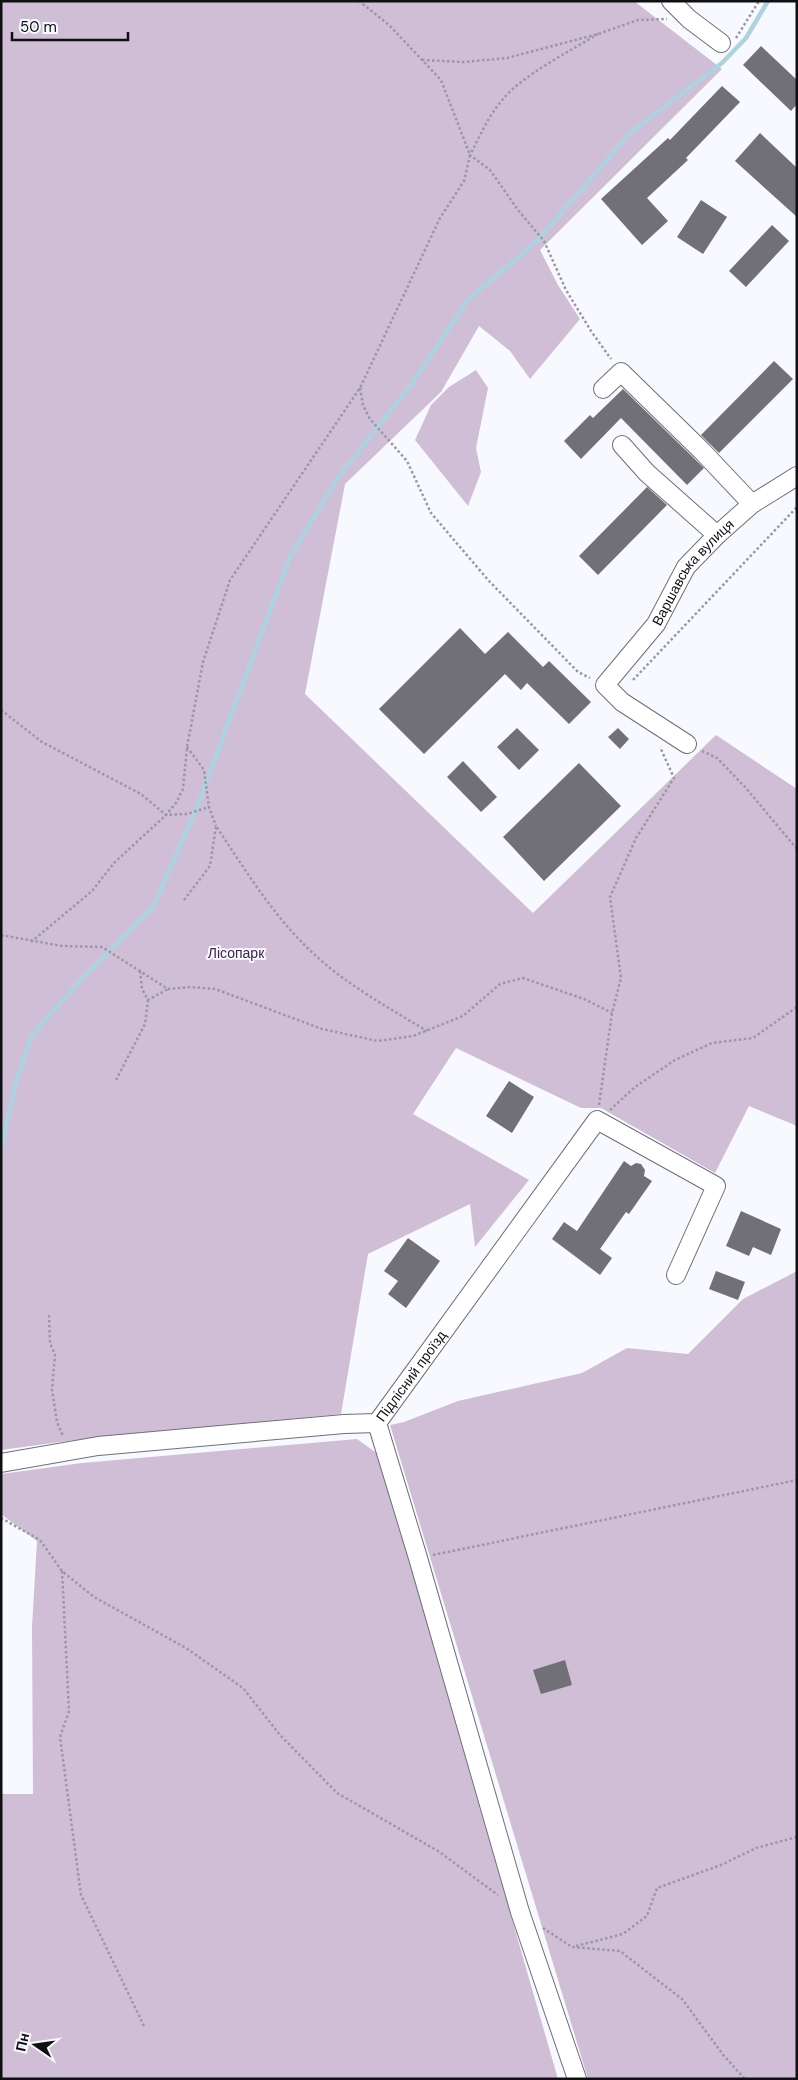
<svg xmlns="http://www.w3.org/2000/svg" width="798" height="2080" viewBox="0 0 798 2080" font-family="'DM Sans',sans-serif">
	<rect width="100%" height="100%" fill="#f7f9ff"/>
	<path fill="#d0bed7" d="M1,1H634L722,69L540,250L558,285L580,319L530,379L510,351L479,326L441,392L345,484L305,694L533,913L716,735L797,789V1126L749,1106L715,1173L601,1108H581L456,1048L413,1114L529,1180L475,1247L470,1204L368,1254L341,1414L75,1440L1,1450Z
		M476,370L488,388L476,448L481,472L468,506L415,440L431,405L449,387Z
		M797,1271V2079H588L390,1425L404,1422L458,1401L582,1373L627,1348L688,1354L743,1299Z
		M357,1439L378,1454L558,2079H1V1794H33L32,1627L37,1541L1,1514V1474L82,1463Z"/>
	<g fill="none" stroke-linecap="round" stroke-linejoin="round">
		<path stroke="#add3e1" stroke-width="4.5" d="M1,1150L16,1082L32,1035L78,983L153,907L195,812L290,557L338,477L411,385L468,300L538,240L630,133L722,63L746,38L768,1"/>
	</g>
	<path fill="#717076" d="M761,46L797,80V104L791,111L743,65Z
		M722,86L740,102L686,158L688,160L647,198L668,221L642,245L601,199L668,138L670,140Z
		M760,133L797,168V217L735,161Z
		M701,200L727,217L703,254L677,237Z
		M772,225L789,241L746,287L729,271Z
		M774,361L793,379L719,453L701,435Z
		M623,389L704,468L687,485L621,418L581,459L564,441L590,415L593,418Z
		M647,487L667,505L598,575L579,556Z
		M460,628L485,654L508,632L543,667L549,661L591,702L569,724L527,683L521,690L505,674L424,754L379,709Z
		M517,728L539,750L519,770L497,747Z
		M618,728L629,739L620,749L608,737Z
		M463,761L497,797L481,812L447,777Z
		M579,763L621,806L544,881L503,837Z
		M509,1081L534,1097L512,1133L486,1116Z
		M624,1161L631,1166L636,1163L641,1164L645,1170L644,1176L652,1181L629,1214L626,1212L600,1249L612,1258L600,1275L552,1239L564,1222L577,1231Z
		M741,1211L781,1229L771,1255L753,1247L749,1256L726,1246Z
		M408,1238L440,1261L406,1308L388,1294L398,1281L384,1271Z
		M716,1271L745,1282L738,1300L709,1289Z
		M565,1660L572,1685L541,1694L533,1670Z"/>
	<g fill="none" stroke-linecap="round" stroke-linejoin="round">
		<g stroke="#6e7077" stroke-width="20">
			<g id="minor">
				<path d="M671,1L689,19L721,43"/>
				<path d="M603,389L621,372L702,451L752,504"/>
				<path d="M622,445L647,473L717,535"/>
				<path id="s1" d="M687,744L622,702L605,685L656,624L686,567L717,535L752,504L797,476"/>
				<path d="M377,1423L418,1558L520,1912L577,2079"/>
				<path id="s2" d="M377,1423L597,1120L716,1186L676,1275"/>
				<path d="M1,1463L98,1446L344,1424L377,1423"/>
			</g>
		</g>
		<path stroke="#98999e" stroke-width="2.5" stroke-dasharray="2.5 2.5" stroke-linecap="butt" d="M598,34C570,51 523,75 503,99C488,116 480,136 470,155L490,170L518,210L544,241L566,290L591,331L611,359
			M736,38L759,1
			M422,60L464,62L507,58L598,34L638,20L667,19
			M360,388L363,405L370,419L407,461L431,513L489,581L578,672L590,678
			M633,680L797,507
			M1,710L42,742L141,794L166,815L187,814L209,807
			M187,747L204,770L209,807L216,826
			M702,751L717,758L745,787L797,849
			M184,900L210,866L216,826C246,871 275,919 316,956C349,986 389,1008 427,1031
			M1,935L62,946L102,947L168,989L190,987L215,989L322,1029L378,1041L413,1036L463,1016L500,984L523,978L584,999L612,1013
			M31,942L92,891L114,863L166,815L176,803L183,789L187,747L203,662L230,580L360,388L440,218L464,181L470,155L441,80L389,25L359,1
			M140,971L142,989L148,1000L168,989
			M116,1080L145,1024L148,1000
			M599,1105L612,1013L621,978L610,897L636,838L674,778L660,747
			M610,1110L635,1087L675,1060L712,1043L753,1038L797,1007
			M49,1315L50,1343L55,1355L52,1389L57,1422L63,1436
			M1,1518L40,1540L62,1571L94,1597L186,1648L243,1688L280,1735L337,1793L438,1851L498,1895
			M433,1555L797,1480
			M62,1571L69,1711L60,1737L81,1895L144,2026
			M543,1928L572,1947L620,1951L682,1999L724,2056L745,2079
			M576,1946L623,1934L647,1916L657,1888L721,1865L756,1848L797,1837"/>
		<use href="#minor" stroke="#fff" stroke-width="18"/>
	</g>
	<g text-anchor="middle" stroke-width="4" stroke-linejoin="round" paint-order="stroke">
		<g font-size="14" fill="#0f1012" stroke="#f7f9ff">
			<text dy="5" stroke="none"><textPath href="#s1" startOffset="245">Варшавська вулиця</textPath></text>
			<text dy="5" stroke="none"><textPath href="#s2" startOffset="58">Підлісний проїзд</textPath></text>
		</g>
		<g font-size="14" fill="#3f244a" stroke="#f7f9ff">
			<text x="236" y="958">Лісопарк</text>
		</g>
	</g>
	<rect width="798" height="2080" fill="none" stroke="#0f1012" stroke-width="5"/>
	<g transform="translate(35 2045) rotate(283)" stroke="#f7f9ff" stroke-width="4" paint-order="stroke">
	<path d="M0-4L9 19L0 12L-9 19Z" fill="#0f1012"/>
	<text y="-8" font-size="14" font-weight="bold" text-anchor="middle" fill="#0f1012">Пн</text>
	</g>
	<path d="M12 32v8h116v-8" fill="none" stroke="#0f1012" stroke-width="2.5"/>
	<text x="20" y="32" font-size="15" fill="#0f1012" stroke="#f7f9ff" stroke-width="4" paint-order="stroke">50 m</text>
</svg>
